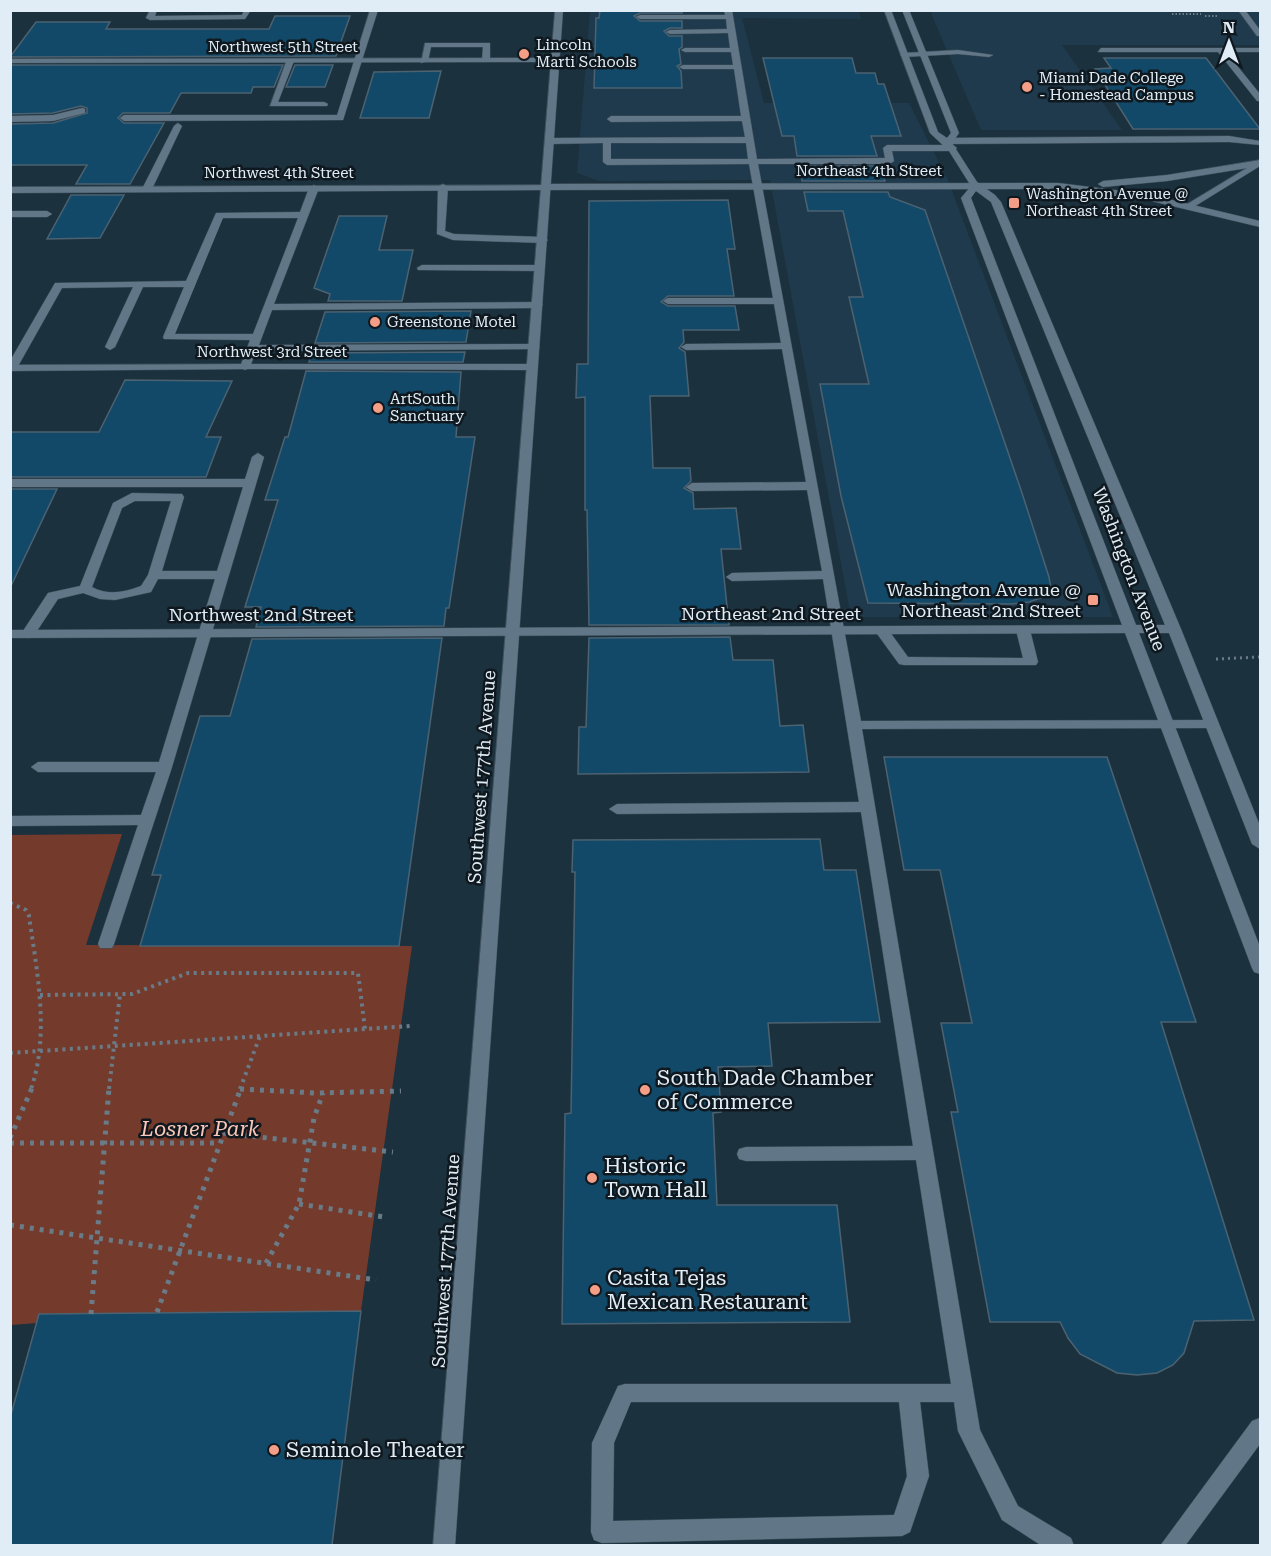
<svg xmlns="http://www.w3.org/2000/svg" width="1271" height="1556" viewBox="0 0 1271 1556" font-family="'Roboto Serif',serif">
	<rect width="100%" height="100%" fill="#1c313e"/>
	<path fill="#1f3a4c" d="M590,11H859L861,19L742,18L764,103H909L947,178L1113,617H851L770,180L599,181L577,173Z
		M930,11H1260V45H1062L1122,130H981Z"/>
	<path fill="#743b2c" d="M122,834L86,945L412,946L361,1311L40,1314L37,1323L11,1325V835Z"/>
	<path fill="#134968" stroke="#4c6271" stroke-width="1.5" d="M600,10H682V13H640L634,16L640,21H682V28H670L664,31L669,36H682V47L679,49L681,64L677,66L681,71L682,88H594L596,18H599Z
		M275,16H350L336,56L10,57L36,22H110L106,29H269Z
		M763,58H852L856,73H875L878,84H884L901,136H871L877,156H797L794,136H782Z
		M1104,58H1206L1260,129H1133L1095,69L1111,68Z
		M10,65H283L274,87H253L251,93H181L170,113H123L118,118L124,123H164L130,184H76L87,165H10V124L53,123L87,113V108L81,106L53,113L10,114Z
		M295,65H333L325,87H286Z
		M441,71L429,118H360L374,72Z
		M799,166H880L885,181H802Z
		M804,192H888L890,197L925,210L1022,493L1049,577L1052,594L1029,602L1011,604L868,603L841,496L820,384H869L849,297H863L843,211H808Z
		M71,195H124L100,238L47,239Z
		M728,200L735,249H727L734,296H668L661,302L668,306H735L739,330H683L684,342L679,348L685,352L689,396H650L653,468H690L691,481L684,488L693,493L694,509L736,508L741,549H721L729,625H589L587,510H585V397L576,398L577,364H588L589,201Z
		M339,216H387L379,250H413L402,301H328L330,294L314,288Z
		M471,311L466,342L315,343L325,312Z
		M465,352L463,362H309L312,353Z
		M306,371L461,372L456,437H475L449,608H446L444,626L256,627L261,607H245L278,500H265L285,437H288Z
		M125,380L232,381L206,437H221L206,477H10V432H99Z
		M10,489H57L10,588Z
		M730,637L733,660H773L780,726L803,725L809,772L578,774L579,727H586L589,638Z
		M442,638L399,946H140L161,875H152L200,716H230L252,639Z
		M884,757H1107L1196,1022H1161L1254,1320L1194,1321L1184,1353L1173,1365L1157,1373L1137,1375L1117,1373L1080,1354L1068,1338L1060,1322H990L951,1112H958L941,1023H972L940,870H904Z
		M820,839L824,870H856L880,1022L768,1023L772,1066L718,1067L721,1112L713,1113L717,1205H837L850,1322L562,1324L565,1114L571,1113L575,872H572L573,840Z
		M361,1311L332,1545H10V1418L39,1314Z"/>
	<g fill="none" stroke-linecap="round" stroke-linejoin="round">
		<g stroke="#3e4f5b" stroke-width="1">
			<path id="service" d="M150,10H157L155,16L242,15L244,10H251L245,19L150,20L146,18Z
				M370,10H378L343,120L124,121L120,118L124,115H337Z
				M724,10H732L757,159L885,158L883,148L887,145H953L957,148L953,151H892L894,161L890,164H758L861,721L1212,720L1219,724L1212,728L862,729L980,1430L1018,1506L1071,1538L1074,1546H1042L1002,1520L958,1431L954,1402H920L929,1476L910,1532L902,1536L602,1543L594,1540L591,1532L592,1443L618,1386L625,1384H951L916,1160L746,1161L739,1159L737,1154L739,1149L746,1147L913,1146L861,812L617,814L609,809L617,804L859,802L823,579L732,581L726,577L732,573L822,571L807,490L692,491L686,487L692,483L806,482L782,349L686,350L681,347L686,344L781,343L774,304H668L663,301L668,298H773L749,164L607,165L603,162V143L550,144L546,141L550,138L745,137L742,121L611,122L607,119L611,116H741L734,69H683L679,67L683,65H733L731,52H685L681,50L685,48H730L728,33L670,34L666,32L670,30L727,29L726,19H640L636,17L640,15H725ZM611,143H746L748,159H611ZM631,1402H899L907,1476L894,1515L613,1521L614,1443Z
				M425,43H490V60L486,62L482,60L483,47H431L428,61L421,63Z
				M1101,48H1260V52H1226L1260,94V101H1257L1218,52H1098Z
				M958,50L993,55L989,57L958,54L904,57L900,55L904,53Z
				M287,59L294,61L278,102H324L328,104L327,106H270Z
				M82,108L85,109V113L53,121L10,122V116L53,115Z
				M178,123L182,126L152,189L144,191L142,189L174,126Z
				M1229,136L1260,141V145L1229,142L949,144L945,141L949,138Z
				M443,184L448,187L445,231L454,234L543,237L548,240L543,243L453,240L437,234L438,187Z
				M314,185L319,188L274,304L538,302L543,305L538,308L272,310L259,345L535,344L539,345V349L256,351L250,367L245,370L240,367L250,340L164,339L163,337L184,287H143L115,347L110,350L105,347L133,287L62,288L17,368L10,371V361L55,283L186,281L216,213L300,212L309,188ZM223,218H298L253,334H175Z
				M422,265H540L545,268L540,271L418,270L417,268Z
				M258,453L264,457L172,767L114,944L112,948H100L98,944L138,825L10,826V816L141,815L156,772H38L31,767L38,762H159L215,579H158L151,592L115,600L100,599L83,593L58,599L33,637L28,638L21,634L48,593L80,586L113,503L132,493L182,494L184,497L162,571H217L243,487H10V479H245L252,457ZM135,501H171L148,575L141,586C125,592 108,596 92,587L122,508Z
				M1023,626L1030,630L1038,662L1036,665H904L899,664L875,631L882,627L887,628L908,657L1023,658L1016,630Z"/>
		</g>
		<g stroke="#3e4f5b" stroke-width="1">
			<path id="pedestrian" d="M245,364H533L538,367L533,370L241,369L240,367Z"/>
		</g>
		<g stroke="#3e4f5b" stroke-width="1">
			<path id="minor" d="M884,10H891L938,132L947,138L951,133L902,10H909L959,133L952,143L977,182L995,195L1001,202L1181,629L1260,826V849L1252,844L1169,633H1139L1260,947V974L1254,972L1252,968L1125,633L10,638V630L1122,625L961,198L971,186L949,151L930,133ZM976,191L991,202L1165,625H1136L971,198Z
				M1238,10H1245L1260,30V36H1257Z
				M559,58L560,60L556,62L10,63V59Z
				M1260,160V166L1192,208L1184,206Z
				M550,185V189L547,190L10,193V187Z
				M10,211H47L52,214L47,217H10Z
				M245,364L250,367L249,369L10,371V365Z
				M1260,1418V1444L1185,1546H1160L1252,1421Z"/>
		</g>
		<g stroke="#3e4f5b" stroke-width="1">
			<path id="tertiary" d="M1260,160V166L1167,181L1103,187L1098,184L1103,181L1167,175Z
				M1058,183L1147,194L1260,221V227L1147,200L1058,189L547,190L542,187L547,184Z"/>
		</g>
		<g stroke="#3e4f5b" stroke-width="1">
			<path id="secondary" d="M555,10H563L455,1546H433Z"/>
		</g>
		<path stroke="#6a7b87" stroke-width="2" stroke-dasharray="1.5 2" stroke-linecap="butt" d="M1172,14H1201
			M1205,16H1218"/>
		<path stroke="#6a7b87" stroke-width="3" stroke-dasharray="2 4" stroke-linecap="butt" d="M1216,659L1260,657"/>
		<path stroke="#6a7b87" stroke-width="4" stroke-dasharray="3 4.5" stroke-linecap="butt" d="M10,903L26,910L29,916C37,972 50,1034 31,1089
			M40,995L132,994L188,973H358L365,1029
			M10,1053L410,1026
			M109,1089L120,994
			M240,1089H245
			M240,1089L260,1036"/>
		<path stroke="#6a7b87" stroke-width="5" stroke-dasharray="4 6" stroke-linecap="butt" d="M240,1089L316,1093L401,1091
			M223,1133L393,1152
			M10,1138L32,1088
			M10,1143H219
			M299,1204L384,1217
			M10,1225L376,1280
			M266,1263L299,1204L314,1118L323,1093
			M157,1312L241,1088
			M91,1314L109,1088"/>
		<use href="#service" fill="#617787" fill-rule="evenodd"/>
		<use href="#pedestrian" fill="#617787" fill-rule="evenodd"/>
		<use href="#minor" fill="#617787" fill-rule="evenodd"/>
		<use href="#tertiary" fill="#617787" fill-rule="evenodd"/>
		<use href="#secondary" fill="#617787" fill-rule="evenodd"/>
	</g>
	<g fill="#f49e87" stroke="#0f181e" stroke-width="2">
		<circle cx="524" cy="54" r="6"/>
		<circle cx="1027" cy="87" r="6"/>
		<rect x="1008" y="197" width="12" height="12" rx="3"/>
		<circle cx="375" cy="322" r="6"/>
		<circle cx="378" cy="408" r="6"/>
		<rect x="1087" y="594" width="12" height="12" rx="3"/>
		<circle cx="645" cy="1090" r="6"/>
		<circle cx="592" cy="1178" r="6"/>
		<circle cx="595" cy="1290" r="6"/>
		<circle cx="274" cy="1450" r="6"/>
	</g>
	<g text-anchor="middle" stroke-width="5" stroke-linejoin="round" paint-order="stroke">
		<g font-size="15" fill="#e1edf6" stroke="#0f181e" text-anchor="start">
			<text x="536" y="50">Lincoln<tspan x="536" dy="17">Marti Schools</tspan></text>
			<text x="1039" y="83">Miami Dade College<tspan x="1039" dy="17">- Homestead Campus</tspan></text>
			<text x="1026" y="199">Washington Avenue @<tspan x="1026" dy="17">Northeast 4th Street</tspan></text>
			<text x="387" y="327">Greenstone Motel</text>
			<text x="390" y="404">ArtSouth<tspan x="390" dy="17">Sanctuary</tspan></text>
		</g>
		<g font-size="15" fill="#e1edf6" stroke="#0f181e">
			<text x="283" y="52">Northwest 5th Street</text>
			<text x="869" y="176">Northeast 4th Street</text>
			<text x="279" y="178">Northwest 4th Street</text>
			<text x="272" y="357">Northwest 3rd Street</text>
		</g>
		<g font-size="18" fill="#e1edf6" stroke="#0f181e">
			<text transform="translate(1129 569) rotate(69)" y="6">Washington Avenue</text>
			<text x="771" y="620">Northeast 2nd Street</text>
			<text x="261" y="621">Northwest 2nd Street</text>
			<text transform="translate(482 777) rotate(-86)" y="6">Southwest 177th Avenue</text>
			<text transform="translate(446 1261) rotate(-86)" y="6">Southwest 177th Avenue</text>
		</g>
		<g font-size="18" fill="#e1edf6" stroke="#0f181e" text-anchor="end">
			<text x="1081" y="596">Washington Avenue @<tspan x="1081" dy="21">Northeast 2nd Street</tspan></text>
		</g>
		<g font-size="21" fill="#e1edf6" stroke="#0f181e" text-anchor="start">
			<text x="657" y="1085">South Dade Chamber<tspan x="657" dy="24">of Commerce</tspan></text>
			<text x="604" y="1173">Historic<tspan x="604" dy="24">Town Hall</tspan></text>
			<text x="607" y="1285">Casita Tejas<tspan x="607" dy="24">Mexican Restaurant</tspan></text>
			<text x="286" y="1457">Seminole Theater</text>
		</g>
		<g font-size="21" font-style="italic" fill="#fac7b8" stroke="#0f181e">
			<text x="200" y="1136">Losner Park</text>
		</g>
	</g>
	<rect width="1271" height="1556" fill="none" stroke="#e1edf6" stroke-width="24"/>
	<g transform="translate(1229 42)" stroke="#0f181e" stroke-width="4.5" paint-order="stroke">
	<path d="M0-4.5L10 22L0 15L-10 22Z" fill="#e1edf6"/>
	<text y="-9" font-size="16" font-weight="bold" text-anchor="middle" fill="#e1edf6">N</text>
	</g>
</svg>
